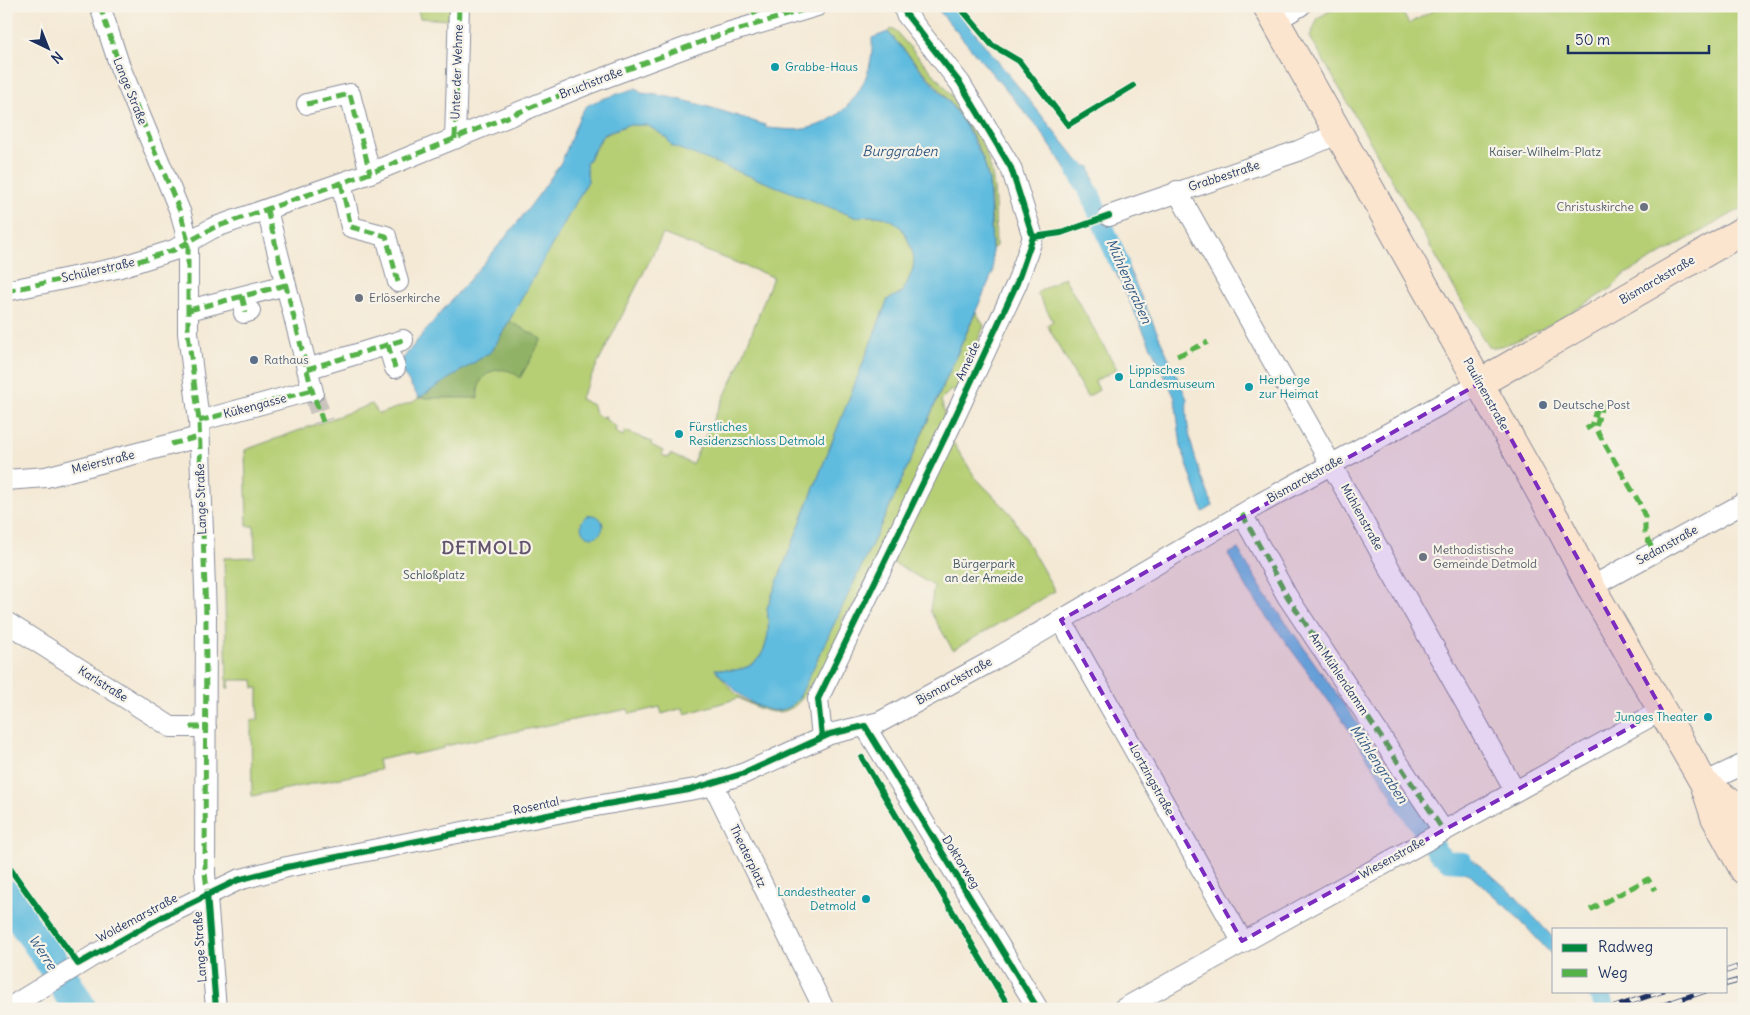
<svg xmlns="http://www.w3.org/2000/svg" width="1750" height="1015" viewBox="0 0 1750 1015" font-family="Delius,sans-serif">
	<rect width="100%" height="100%" fill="#f7f3e8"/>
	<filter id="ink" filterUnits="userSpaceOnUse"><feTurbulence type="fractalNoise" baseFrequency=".02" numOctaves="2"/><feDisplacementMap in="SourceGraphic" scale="10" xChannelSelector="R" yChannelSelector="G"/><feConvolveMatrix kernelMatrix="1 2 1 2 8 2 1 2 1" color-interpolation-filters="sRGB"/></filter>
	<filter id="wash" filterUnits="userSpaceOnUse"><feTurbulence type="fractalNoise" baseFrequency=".0096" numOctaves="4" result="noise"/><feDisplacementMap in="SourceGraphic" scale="20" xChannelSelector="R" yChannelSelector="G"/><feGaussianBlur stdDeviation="1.12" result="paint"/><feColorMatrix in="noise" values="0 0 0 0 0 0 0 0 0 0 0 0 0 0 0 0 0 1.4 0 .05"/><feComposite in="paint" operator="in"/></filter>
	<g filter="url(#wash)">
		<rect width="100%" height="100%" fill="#f4e9d5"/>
		<path fill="#b6cf74" stroke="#687f69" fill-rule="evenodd" d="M417,6H453L449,20L420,18Z
			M1338,6H1399L1409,24L1441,6H1744V207L1622,276L1612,288C1587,302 1513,351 1488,347L1310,37L1318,18Z
			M893,28C930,72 984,120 993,180C996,202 995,224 996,246L992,249C991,221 994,188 984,161C966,111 923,72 888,32Z
			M627,125H647L666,137L855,217C883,214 900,216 910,245C913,252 915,260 913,268C911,276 906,285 902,293L888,299L767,608C771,633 768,666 735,670C729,671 721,669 715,669C721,676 726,684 733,691C750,707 782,719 799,697L892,502L976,312L984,326L957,390L950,391L941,400L945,415L855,609L847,612L842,620L845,629L820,683H811C793,721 771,717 739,698L685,714L683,708L662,714L660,707L630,714L628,709L444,746V748L412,755L411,753L378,760L380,770L252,796L251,720H258V688H254L253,680H229V688H227L224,558L255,557L254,526H247L245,450L372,404L379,414L413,402L492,351L588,181L586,164L603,136ZM663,234L773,277L739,366L692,464L670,454L668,458L662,455L663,451L651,445L652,442L625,431L623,436L615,432L616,427L605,419L606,416L601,417L595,414L593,405L580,399Z
			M1064,277L1117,369L1095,381L1099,390L1087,397L1047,325L1053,321L1037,293Z
			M947,433L975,477L1011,514L1055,591L953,650L930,611L934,586L887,559Z"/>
		<path fill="#90b266" stroke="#567062" d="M509,321L542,339L520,378C502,360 475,373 478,398H419L492,351Z"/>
		<path fill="#61bcdf" stroke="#3e769e" d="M935,6H953L1080,163L1090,167L1097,192L1085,197L1039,129Z
			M888,32L949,102L966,126L984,161L989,182L993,272L892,502L799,698C773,731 733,690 715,669C721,669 729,671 735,670C768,667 771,633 767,608L888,299L902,293C906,285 911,276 913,268C915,260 913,252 910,245C900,216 883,214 855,217L672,146L666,137L647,125H627L611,131L602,136L586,164L588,181L492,351L419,398L398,365C450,297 513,237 560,164C568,151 578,112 587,106C595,100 625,92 637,88L641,93C683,97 725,112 765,125L766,128C783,129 800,132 816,126C852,114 875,75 872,38Z
			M1114,236L1187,399C1184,436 1200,472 1213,506L1203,512L1181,446L1175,398L1101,241Z
			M581 526a11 11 0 1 1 22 0a11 11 0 1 1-22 0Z
			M1238,549L1260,586L1423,816L1410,823L1344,722L1248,590L1228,554Z
			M1444,850L1467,856L1487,871L1513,894L1554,939V957L1516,916L1470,874L1445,867L1432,857Z"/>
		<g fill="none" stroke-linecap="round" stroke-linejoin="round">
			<path stroke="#61bcdf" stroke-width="20" d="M1077,171L1091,196L1119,263
				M1402,798L1438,853L1448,861L1463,862
				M1597,991L1606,1009"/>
			<path stroke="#61bcdf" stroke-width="34" d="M6,896L48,955L80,1009"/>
		</g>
	</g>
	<g filter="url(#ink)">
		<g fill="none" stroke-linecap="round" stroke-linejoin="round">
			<path stroke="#c9c4bd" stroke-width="20" stroke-dasharray="20 10" stroke-linecap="butt" d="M313,392L323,422"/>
			<g stroke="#888c9a" stroke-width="22">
				<path id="street" d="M100,6L120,67L181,214L188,242V333L199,421L206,616L205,873L216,1009
					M1275,21L1300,6
					M307,104L350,94L370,173
					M455,139L459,6
					M341,183L351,227L386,236L398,282
					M1177,191L1515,791
					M267,210L313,392
					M1109,216L1298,151L1337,134
					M6,291L117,268L174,250L213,228L370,173L588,84L717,36L817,6
					M189,310L286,285
					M244,313L250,311
					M388,345L395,368
					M307,369L403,340
					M199,421L312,390
					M6,480L46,477L199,437
					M1242,514L1287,596L1443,830
					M1591,587L1744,503
					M1061,620L1242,941
					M6,622L171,727H206
					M865,726L1038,1009
					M822,737L818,699L953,421L1017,283L1033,237L1011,168L960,83L906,14L903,6
					M1704,783L1744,764
					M713,784L824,1009
					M7,1009L96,954L162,917L238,880L287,867L578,809L701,788L745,773L830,734L880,722L988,663L1261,503L1480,383
					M1123,1009L1662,710"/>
			</g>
			<g stroke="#888c9a" stroke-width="30">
				<path id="secondary" d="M1267,6L1560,527L1591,587L1704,783L1715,817L1744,870
					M1480,383L1744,230
					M1704,783L1735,806L1744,822"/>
			</g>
			<use href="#street" stroke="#fff" stroke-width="20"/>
			<use href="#secondary" stroke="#fce5cf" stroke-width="28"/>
			<g stroke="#1b2f5e" stroke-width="5.5">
				<path id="rail" d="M1726,971L1744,965
					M1726,984L1744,979
					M1609,1009L1663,991
					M1652,1009L1705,991"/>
			</g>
			<use href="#rail" stroke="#f7f3e8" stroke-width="4" stroke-dasharray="11" stroke-linecap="butt"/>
			<path stroke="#55b248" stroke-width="5" stroke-dasharray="10 5" stroke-linecap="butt" d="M100,6L120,67L181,214L188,242V333L199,421L206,616L205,873L208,897
				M752,6L758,23
				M307,104L350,94L370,173
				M455,139L459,6
				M341,183L351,227L386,236L398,282
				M267,210L312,390L323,422
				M6,291L117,268L174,250L213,228L370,173L588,84L717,36L817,6
				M242,296L246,312
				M189,310L286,285
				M388,345L395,368
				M1177,356L1208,342
				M307,369L403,340
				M199,421L312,390
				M1586,429L1591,426L1598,404L1602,405L1596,427L1600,436L1639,502L1645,517V534L1654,552
				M171,444L199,437
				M1242,514L1287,596L1443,830
				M190,727H206
				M1741,766L1744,772
				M1590,910L1648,879L1655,890
				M762,1009L763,1008"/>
			<g stroke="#f7f3e8" stroke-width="9">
				<path id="cycleway" d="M959,6L992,45L1019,61L1068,125L1133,86
					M1033,237L1061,233L1109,216
					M822,737L818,699L953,421L1017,283L1033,237L1011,168L960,83L906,14L903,6
					M862,758L1010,1009
					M6,863L78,964L162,917L238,880L287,867L578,809L689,790L745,773L830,734L865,726L1038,1009
					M207,894L216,1009"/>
			</g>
			<use href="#cycleway" stroke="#00873e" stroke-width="6"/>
		</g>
	</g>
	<path fill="#7b2cbf" fill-opacity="0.2" stroke="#7b2cbf" stroke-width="4" stroke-dasharray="10 6" stroke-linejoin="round" d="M1480,383L1662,710L1242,941L1061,620Z"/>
	<g fill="#0f9aa8" stroke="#f7f3e8" stroke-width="2">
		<circle cx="775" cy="67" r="5"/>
		<circle cx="1119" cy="377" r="5"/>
		<circle cx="1249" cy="387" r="5"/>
		<circle cx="679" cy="434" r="5"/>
		<circle cx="1708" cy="717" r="5"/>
		<circle cx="866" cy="899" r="5"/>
	</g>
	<g fill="#6b7280" stroke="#f7f3e8" stroke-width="2">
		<circle cx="1644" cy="207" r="5"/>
		<circle cx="359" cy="298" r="5"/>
		<circle cx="1423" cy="557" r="5"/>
	</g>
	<g fill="#5c6f8a" stroke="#f7f3e8" stroke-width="2">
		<circle cx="254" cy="360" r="5"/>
		<circle cx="1543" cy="405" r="5"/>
	</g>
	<g text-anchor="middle" stroke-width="4.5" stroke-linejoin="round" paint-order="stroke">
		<g font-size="12" fill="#0d838f" stroke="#f7f3e8" text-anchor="start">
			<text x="785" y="71">Grabbe-Haus</text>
			<text x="1129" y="374">Lippisches<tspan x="1129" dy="14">Landesmuseum</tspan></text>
			<text x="1259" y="384">Herberge<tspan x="1259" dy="14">zur Heimat</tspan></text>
			<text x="689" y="431">Fürstliches<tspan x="689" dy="14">Residenzschloss Detmold</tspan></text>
			<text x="1698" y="721" text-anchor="end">Junges Theater</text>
			<text x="856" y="896" text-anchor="end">Landestheater<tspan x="856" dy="14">Detmold</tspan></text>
		</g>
		<g font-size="12" fill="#1b2f5e" stroke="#f7f3e8">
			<text transform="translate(457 72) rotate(-88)" y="4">Unter der Wehme</text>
			<text transform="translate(591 83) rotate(-21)" y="4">Bruchstraße</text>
			<text transform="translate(130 91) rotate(68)" y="4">Lange Straße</text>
			<text transform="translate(1224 176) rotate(-18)" y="4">Grabbestraße</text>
			<text transform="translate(98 270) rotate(-13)" y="4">Schülerstraße</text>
			<text transform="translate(1657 280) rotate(-30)" y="4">Bismarckstraße</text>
			<text transform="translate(968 361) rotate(-65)" y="4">Ameide</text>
			<text transform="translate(1486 394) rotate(61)" y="4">Paulinenstraße</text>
			<text transform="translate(255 406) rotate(-15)" y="4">Kükengasse</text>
			<text transform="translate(103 462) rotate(-14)" y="4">Meierstraße</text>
			<text transform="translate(1305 479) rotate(-29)" y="4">Bismarckstraße</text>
			<text transform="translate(201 499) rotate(-92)" y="4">Lange Straße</text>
			<text transform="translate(1362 517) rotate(61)" y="4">Mühlenstraße</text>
			<text transform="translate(1667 545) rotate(-29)" y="4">Sedanstraße</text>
			<text transform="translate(1339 674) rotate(56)" y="4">Am Mühlendamm</text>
			<text transform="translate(954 681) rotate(-29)" y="4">Bismarckstraße</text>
			<text transform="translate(103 684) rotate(32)" y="4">Karlstraße</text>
			<text transform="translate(1152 780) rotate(61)" y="4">Lortzingstraße</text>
			<text transform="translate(536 806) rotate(-12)" y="4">Rosental</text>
			<text transform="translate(748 856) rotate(64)" y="4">Theaterplatz</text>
			<text transform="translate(1392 858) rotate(-29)" y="4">Wiesenstraße</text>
			<text transform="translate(961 862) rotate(58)" y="4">Doktorweg</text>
			<text transform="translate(137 918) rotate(-28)" y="4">Woldemarstraße</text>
			<text transform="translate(200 947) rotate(-94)" y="4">Lange Straße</text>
		</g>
		<g font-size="12" fill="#425764" stroke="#f7f3e8">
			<text x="1545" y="156">Kaiser-Wilhelm-Platz</text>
			<text x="984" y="568">Bürgerpark<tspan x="984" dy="14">an der Ameide</tspan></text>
			<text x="434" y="579">Schloßplatz</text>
		</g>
		<g font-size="12" fill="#5b616d" stroke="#f7f3e8" text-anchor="start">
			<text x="1634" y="211" text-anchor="end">Christuskirche</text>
			<text x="369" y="302">Erlöserkirche</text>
			<text x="1433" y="554">Methodistische<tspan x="1433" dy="14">Gemeinde Detmold</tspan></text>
		</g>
		<g font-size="12" fill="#4e5e75" stroke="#f7f3e8" text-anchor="start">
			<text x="264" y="364">Rathaus</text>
			<text x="1553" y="409">Deutsche Post</text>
		</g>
		<g font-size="14" font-style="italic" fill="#305985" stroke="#f7f3e8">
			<text x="900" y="156">Burggraben</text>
			<text transform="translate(1129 281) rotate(66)" y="5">Mühlengraben</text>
			<text transform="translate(1379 764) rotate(56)" y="5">Mühlengraben</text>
			<text transform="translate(43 952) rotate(57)" y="5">Werre</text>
		</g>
		<g font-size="18" font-weight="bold" letter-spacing="1" fill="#62566f" stroke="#f7f3e8">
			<text x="487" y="554">DETMOLD</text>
		</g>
	</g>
	<rect width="1750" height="1015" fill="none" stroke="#f7f3e8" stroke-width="25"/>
	<rect x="1552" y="928" width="175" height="65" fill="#f7f3e8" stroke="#9fa5b1"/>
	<rect x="1562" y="944" width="25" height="8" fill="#00873e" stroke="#9fa5b1"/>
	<text x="1598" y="952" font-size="15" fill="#1b2f5e">Radweg</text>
	<rect x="1562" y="969" width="25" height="8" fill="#55b248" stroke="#9fa5b1"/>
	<text x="1598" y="978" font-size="15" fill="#1b2f5e">Weg</text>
	<g transform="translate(48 48) rotate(137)" stroke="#f7f3e8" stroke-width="4" paint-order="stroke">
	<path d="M0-4L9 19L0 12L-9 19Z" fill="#1b2f5e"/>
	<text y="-8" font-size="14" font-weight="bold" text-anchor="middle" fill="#1b2f5e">N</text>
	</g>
	<path d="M1568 45v8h141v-8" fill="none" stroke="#1b2f5e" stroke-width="2.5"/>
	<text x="1575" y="45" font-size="15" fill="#1b2f5e" stroke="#f7f3e8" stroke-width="4" paint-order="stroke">50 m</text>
</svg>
